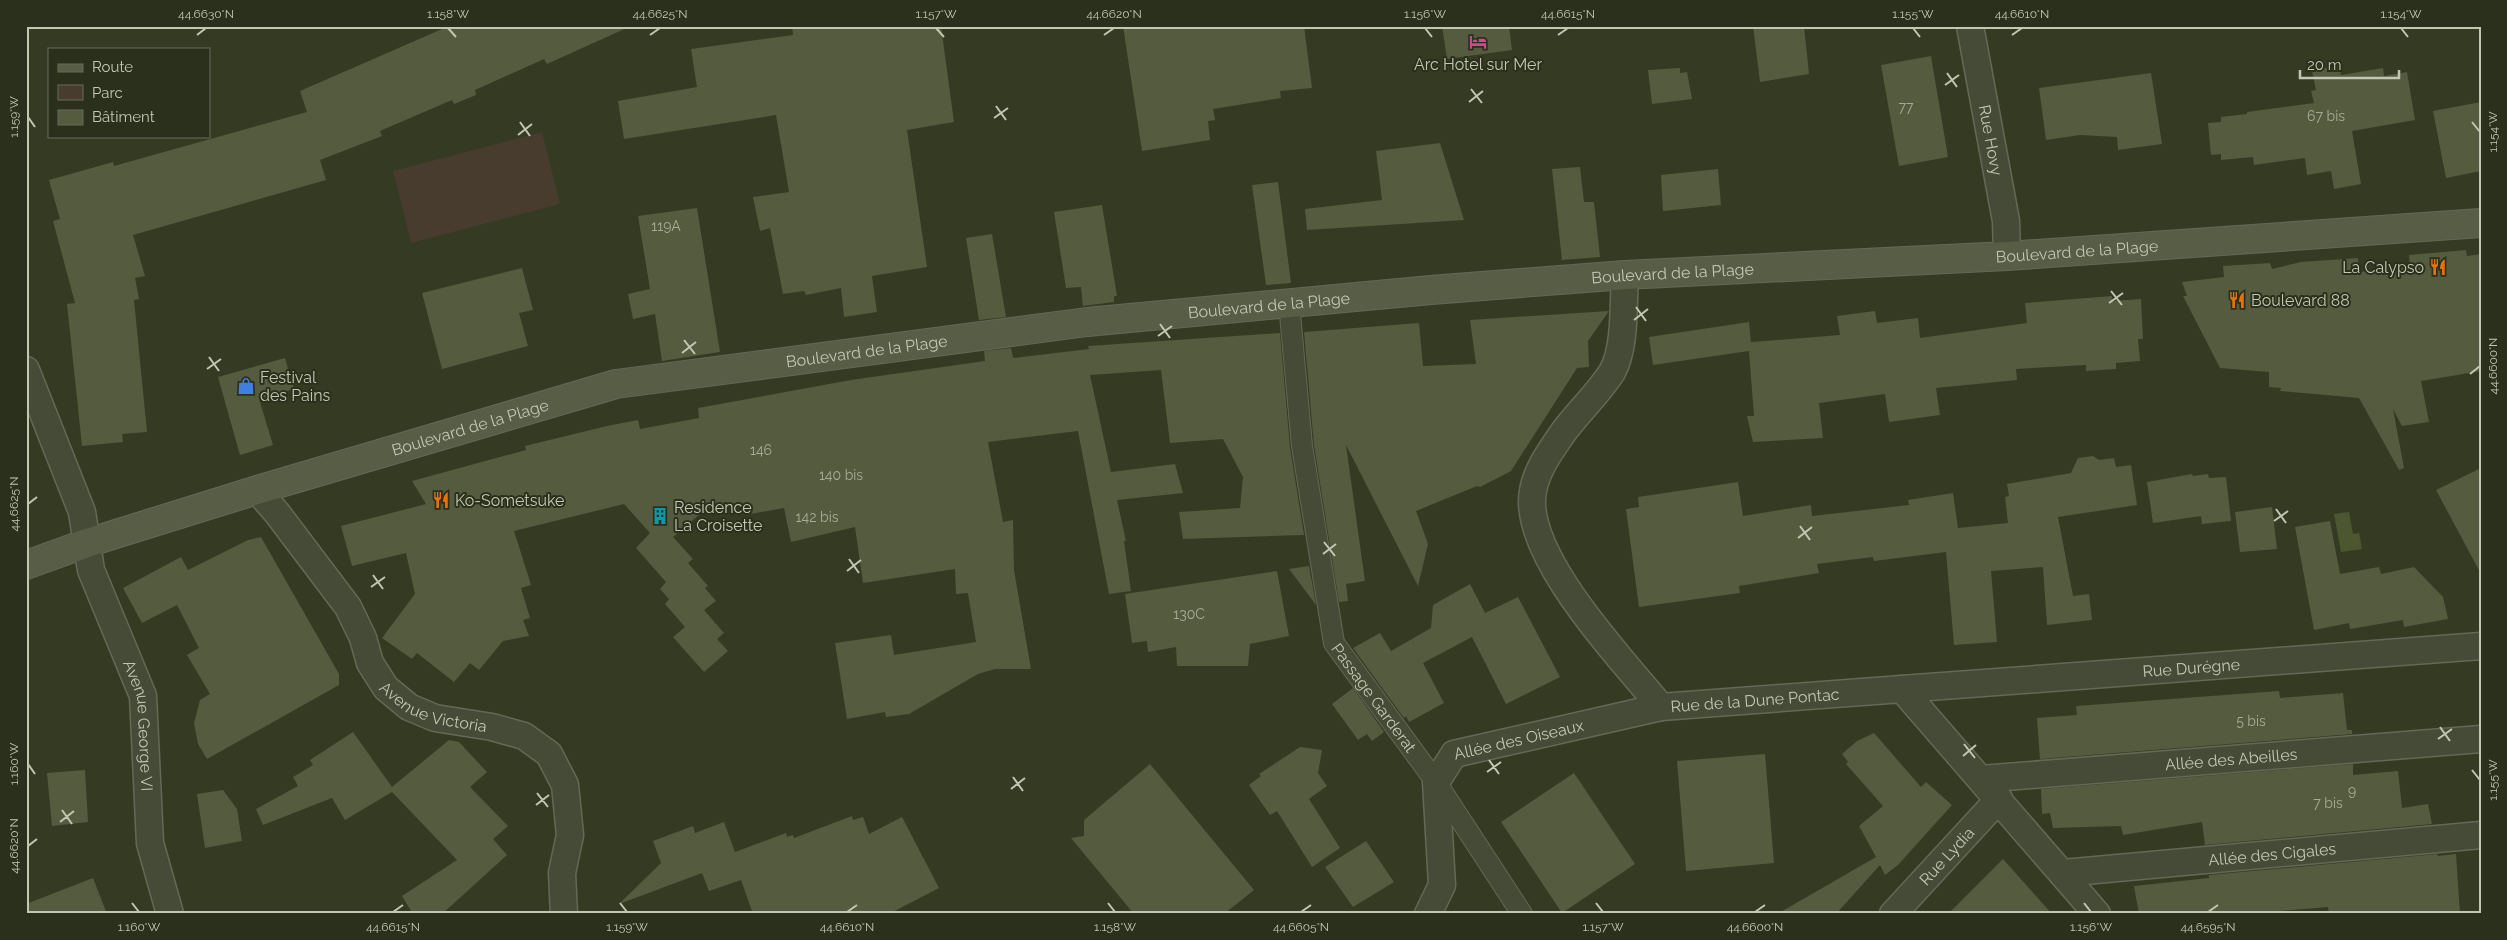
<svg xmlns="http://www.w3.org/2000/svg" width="2507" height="940" viewBox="0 0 2507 940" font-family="Raleway,sans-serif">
	<rect width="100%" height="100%" fill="#353b23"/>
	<path fill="#473c2e" d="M542,132L560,204L411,243L393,171Z"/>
	<path fill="#4d572f" d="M2349,512L2353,534L2359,533L2362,549L2341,552L2334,514Z"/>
	<path fill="#545b3f" d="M449,26H631L547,64L544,59L475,90L476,95L454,104L452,100L380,131L382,136L320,160L326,180L133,235L145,276L135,278L139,299L134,300L147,432L122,434L123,442L82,446L67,304L75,303L53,221L60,219L49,180L113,162L114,166L307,112L300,91Z
		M792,26H941L954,122L907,130L927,267L872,276L877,312L844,317L841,288L806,295L804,291L783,294L770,228L760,231L753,197L789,192L776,115L624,139L618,101L697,87L691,49L793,35Z
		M1123,26H1304L1312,88L1280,91L1281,98L1213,109L1215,120L1208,121L1210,140L1142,151Z
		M1442,26H1509L1512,50L1447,59Z
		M1753,26H1804L1809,74L1760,82Z
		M1931,56L1948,157L1899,166L1881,65Z
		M2339,65L2341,75L2383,68L2384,76L2407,72L2415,120L2352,131L2361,184L2334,189L2331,171L2307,175L2305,158L2254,165L2253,157L2221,160V154L2211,155L2208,123L2221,122V117L2247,114V112L2314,103L2311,91L2316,90L2312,71Z
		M1680,68V73L1687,72L1692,99L1652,104L1648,70Z
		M2151,73L2162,144L2118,150L2117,137L2080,135L2046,140L2039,88Z
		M2481,102V171L2446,178L2433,111Z
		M1440,143L1464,220L1307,230L1305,209L1382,200L1376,151Z
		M1580,167L1584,202H1594L1600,257L1562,260L1552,169Z
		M1718,169L1721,205L1663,211L1661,175Z
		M1278,182L1291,283L1266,285L1252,185Z
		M1102,205L1117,296H1114V302L1083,306L1081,287L1066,288L1054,212Z
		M697,208L720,352L662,361L655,314L633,319L628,294L650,289L638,216Z
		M992,234L1006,317L979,320L966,238Z
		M2466,250L2467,256L2481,254V371L2421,381L2429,422L2402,426L2393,409L2404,468L2399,470L2359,398L2280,391L2281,388L2269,387V372L2220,368L2183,296H2187L2182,282L2224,277L2223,266L2270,263L2272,269L2301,262L2358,258L2359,272L2410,267L2409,255Z
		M522,268L533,310L519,313L528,346L442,369L422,293Z
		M2112,296V301L2141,299L2143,339H2138L2140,361L2116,363V369L2086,371V365L2016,369L2017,380L1936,388L1940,415L1889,422L1885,394L1819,403L1823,438L1753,442L1747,416H1754L1749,351L1653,365L1649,337L1749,322L1751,342L1840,335L1837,316L1875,311L1877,323L1918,318L1920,338L2027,323L2025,303Z
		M1609,311L1588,341L1589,367L1577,368L1511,471L1480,487L1477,486L1416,511L1428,544L1418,586L1346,445L1365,581L1346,584L1348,601L1339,602L1314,445L1304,332L1419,323L1423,366L1476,364L1470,320Z
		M1280,333L1290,447L1304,535L1183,539L1179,512L1240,508L1243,477L1223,439L1170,443L1161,370L1090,375L1111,472L1175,464L1183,493L1117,500L1126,541H1124L1131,591L1109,594L1078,431L988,442L1003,522L1013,520L1014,570L1031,669H995L978,674L909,714L886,717L885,712L847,719L835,643L891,635L894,655L976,642L968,593L956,594L955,569L863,583L855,527L791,542L784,508L745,515L741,502L707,508L673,537L693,559L688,563L708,586L705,588L716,601L704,610L724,633L717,639L728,651L704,672L673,637L685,627L665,604L669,599L660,589L666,582L636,548L650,533L624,504L514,531L531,585L521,588L530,618L523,620L529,636L503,641L479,670L470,663L454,682L417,653L412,659L382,638L415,594L406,553L352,566L341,526L426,504L412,481L526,450L525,446L607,426L638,420L640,429L699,418L698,408L851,380L985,361L984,351L1011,348L1013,358L1089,349L1088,346Z
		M285,358L294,389L259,399L273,445L240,455L218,377Z
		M2093,456L2099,460L2114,458L2116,467L2131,465L2137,505L2058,517L2073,596L2089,594L2092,620L2047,625L2043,567L1991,571L1997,642L1954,645L1946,552L1874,561L1873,557L1817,564L1819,573L1739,586L1740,593L1639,607L1626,509L1639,507L1638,497L1738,482L1743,516L1811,505L1812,516L1909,505L1908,500L1953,493L1958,528L2008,523L2005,497L2009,496L2007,484L2071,473L2078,458Z
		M2481,468V574L2436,490Z
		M2192,474L2193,476L2208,474L2209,478L2226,477L2231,521L2202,524L2201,516L2153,523L2147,482Z
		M2272,507L2277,549L2240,552L2235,512Z
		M2330,521L2340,574L2379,567L2381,574L2414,567L2443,597L2448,619L2404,627L2403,620L2350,629L2349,623L2314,630L2295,527Z
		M261,537L339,674V685L207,759L198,744L194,723L200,700L210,694L187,655L199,648L177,605L142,623L123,588L181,557L188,570L248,540Z
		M1309,566L1316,605L1289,569Z
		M1277,571L1289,636L1250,644L1248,666H1177L1176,647L1148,652L1147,641L1132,643L1125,594Z
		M1470,584L1485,613L1518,597L1560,677L1506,704L1472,637L1423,663L1444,703L1409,722L1406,716L1404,718L1353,648L1380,633L1391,651L1431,628L1433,605Z
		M1353,688L1384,732L1372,741L1367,734L1358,740L1332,704Z
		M2279,691L2280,698L2343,693L2347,730H2352V734L2040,759L2037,718L2077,715L2076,706Z
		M353,732L392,787L449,740L459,742L487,772L470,787L508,826L493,839L507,855L442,914H413L402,896L457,860L392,792L345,820L332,798L263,825L256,809L298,786L293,777L313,765L310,760Z
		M1874,733L1921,787L1926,782L1952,805L1898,865L1885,875L1880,865L1836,914H1777L1876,857L1859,826L1883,806L1846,764L1848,762L1842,754L1857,741Z
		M1300,747L1322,750L1318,773L1327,786L1309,799L1340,848L1312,867L1277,811L1270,815L1249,785L1261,776L1259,774Z
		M1765,754L1774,863L1686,871L1677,761Z
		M1150,764L1254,890L1224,914H1134L1071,838L1084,836V820Z
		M2353,764V775L2398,771L2402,808L2428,804L2432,824L2205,845L2202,822L2123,835L2121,826L2053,828L2050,813L2042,814L2041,789Z
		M85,770L88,822L52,826L47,773Z
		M1574,773L1635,864L1562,913L1501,822Z
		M223,790L237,809L242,841L205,848L197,794Z
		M852,816L853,820L863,817L869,834L902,817L939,888L889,914H753L741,880L709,891L702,873L619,904L661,863L653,841L693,826L695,833L724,822L735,852L786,833L787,837L793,835L794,838Z
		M1366,841L1394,882L1353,907L1325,867Z
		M2437,854L2438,856L2456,854L2460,914H2329L2328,907L2243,914H2139L2134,886L2209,878V875Z
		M2003,859L2052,914H1948Z
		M93,878L107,914H26V904Z"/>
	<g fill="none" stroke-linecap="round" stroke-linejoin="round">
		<g stroke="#646955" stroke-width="22">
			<g id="pedestrian">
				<path id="s1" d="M1289,303L1302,446L1334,643L1436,782L1522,914"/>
			</g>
		</g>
		<g stroke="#646955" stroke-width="29">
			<g id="minor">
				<path id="s2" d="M1970,26L2006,221L2007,256"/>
				<path id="s3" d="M1625,275C1623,302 1626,348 1612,372C1598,394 1577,413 1562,434C1551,450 1536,471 1533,491C1521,554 1622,659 1661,707L1902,689L2097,914"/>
				<path id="s4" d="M26,370L82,512L91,570L143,696L150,843L170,914"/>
				<path id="s5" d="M257,490L277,513L348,607L363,638L370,663L386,688L409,707L435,718L492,727L524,736L549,754L565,785L570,835L562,873L564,914"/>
				<path id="s6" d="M1902,689L2481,646"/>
				<path id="s7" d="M1981,779L2481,739"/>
				<path id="s8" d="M2063,873L2481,835"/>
				<path id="s9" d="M1428,914L1442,885L1436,782L1454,754L1661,707"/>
				<path id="s10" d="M1893,914L1999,799"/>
			</g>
		</g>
		<g stroke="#646955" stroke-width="30">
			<g id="secondary">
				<path id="s11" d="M26,565L87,543L257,490L616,384L1087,322L1431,290L1625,275L2007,256L2481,223"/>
			</g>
		</g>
		<use href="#pedestrian" stroke="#464b37" stroke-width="20"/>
		<use href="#minor" stroke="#464b37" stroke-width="26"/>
		<use href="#secondary" stroke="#575e45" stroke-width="28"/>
	</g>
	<path fill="none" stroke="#c1c7b2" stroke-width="2" d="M448,28L456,37M936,28L944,37M1425,28L1432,37M1913,28L1920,37M2401,28L2408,37M197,35L206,28M650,35L660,28M1104,35L1114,28M1558,35L1568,28M2012,35L2022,28M1947,73L1957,87M1945,85L1959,75M1471,89L1482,103M1469,102L1483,91M996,106L1006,120M28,117L35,127M994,118L1008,108M520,122L530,136M2472,122L2480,132M518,135L532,124M2111,291L2122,305M2109,303L2123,293M1636,307L1646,321M1634,320L1648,309M1160,324L1170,338M1158,336L1172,326M684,340L695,354M682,353L696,342M209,357L219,371M207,369L221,359M2470,374L2480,366M28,504L37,497M2276,509L2286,523M2274,521L2288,511M1800,526L1810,540M1798,538L1812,527M1324,542L1335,556M1323,554L1336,544M849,559L859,573M847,571L861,560M373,575L383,589M371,587L385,577M2440,727L2450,741M2438,739L2452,729M1964,744L1975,758M1963,756L1976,745M1489,760L1499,774M28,764L35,774M2472,770L2480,780M1487,772L1501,762M1013,777L1023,791M1011,789L1025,778M537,793L548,807M536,805L549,795M62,810L72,824M60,822L74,811M28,846L37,839M132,903L139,912M620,903L627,912M1108,903L1115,912M1596,903L1603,912M2084,903L2091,912M393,912L403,905M847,912L857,905M1301,912L1311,905M1755,912L1765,905M2208,912L2218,905"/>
	<defs>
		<g id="hotel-bare" transform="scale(1.35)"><path d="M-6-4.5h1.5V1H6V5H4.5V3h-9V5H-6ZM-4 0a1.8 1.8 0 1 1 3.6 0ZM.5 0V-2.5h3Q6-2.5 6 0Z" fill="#d1479c" stroke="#2b301c" stroke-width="2.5" paint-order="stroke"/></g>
		<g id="restaurant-bare" transform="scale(1.35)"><path d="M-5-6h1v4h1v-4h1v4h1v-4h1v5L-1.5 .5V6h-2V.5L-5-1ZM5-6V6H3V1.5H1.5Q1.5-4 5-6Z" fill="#e8710a" stroke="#2b301c" stroke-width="2.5" paint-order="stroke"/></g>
		<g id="shop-bare" transform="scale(1.35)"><path d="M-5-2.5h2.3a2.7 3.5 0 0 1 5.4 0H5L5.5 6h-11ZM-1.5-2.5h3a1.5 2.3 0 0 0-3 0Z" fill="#3f7fe0" stroke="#2b301c" stroke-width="2.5" paint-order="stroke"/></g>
		<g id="building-bare" transform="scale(1.35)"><path d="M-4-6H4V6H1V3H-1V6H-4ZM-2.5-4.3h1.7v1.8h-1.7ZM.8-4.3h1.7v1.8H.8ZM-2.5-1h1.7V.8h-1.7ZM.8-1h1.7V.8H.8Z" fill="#0f9aa8" stroke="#2b301c" stroke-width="2.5" paint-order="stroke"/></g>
	</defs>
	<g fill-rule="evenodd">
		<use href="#hotel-bare" x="1478" y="42"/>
		<use href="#restaurant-bare" x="2438" y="267"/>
		<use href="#restaurant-bare" x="2237" y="300"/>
		<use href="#shop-bare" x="246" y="386"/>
		<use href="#restaurant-bare" x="441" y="500"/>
		<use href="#building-bare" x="660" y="516"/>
	</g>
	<g text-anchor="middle" stroke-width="4" stroke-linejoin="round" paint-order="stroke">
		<g font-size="14" fill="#a6ac95">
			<text x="1906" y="112">77</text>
			<text x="2326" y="121">67 bis</text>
			<text x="666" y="231">119A</text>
			<text x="761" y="455">146</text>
			<text x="841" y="480">140 bis</text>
			<text x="817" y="522">142 bis</text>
			<text x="1189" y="619">130C</text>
			<text x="2251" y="726">5 bis</text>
			<text x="2352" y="796">9</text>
			<text x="2328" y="808">7 bis</text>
		</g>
		<g font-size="16" fill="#c1c7b2" stroke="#2b301c" text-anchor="start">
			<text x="1478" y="70" text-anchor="middle">Arc Hotel sur Mer</text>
			<text x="2424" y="273" text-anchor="end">La Calypso</text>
			<text x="2251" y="306">Boulevard 88</text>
			<text x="260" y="383">Festival<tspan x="260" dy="18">des Pains</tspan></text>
			<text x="455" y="506">Ko-Sometsuke</text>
			<text x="674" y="513">Residence<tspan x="674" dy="18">La Croisette</tspan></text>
		</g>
		<g font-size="16" fill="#c1c7b2" stroke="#2b301c">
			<text dy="6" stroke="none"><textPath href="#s2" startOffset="116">Rue Hovy</textPath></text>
			<text dy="6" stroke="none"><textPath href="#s11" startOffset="2085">Boulevard de la Plage</textPath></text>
			<text dy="6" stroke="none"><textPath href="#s11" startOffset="1680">Boulevard de la Plage</textPath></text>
			<text dy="6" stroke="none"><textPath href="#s11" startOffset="1275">Boulevard de la Plage</textPath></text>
			<text dy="6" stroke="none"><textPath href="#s11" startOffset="870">Boulevard de la Plage</textPath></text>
			<text dy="6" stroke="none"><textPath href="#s11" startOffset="465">Boulevard de la Plage</textPath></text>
			<text dy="6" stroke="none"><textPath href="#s6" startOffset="290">Rue Durégne</textPath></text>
			<text dy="6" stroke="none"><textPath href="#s1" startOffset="411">Passage Garderat</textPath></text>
			<text dy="6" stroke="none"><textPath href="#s3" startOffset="594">Rue de la Dune Pontac</textPath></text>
			<text dy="6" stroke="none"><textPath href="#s5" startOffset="291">Avenue Victoria</textPath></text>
			<text dy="6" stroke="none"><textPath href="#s4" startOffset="376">Avenue George VI</textPath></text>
			<text dy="6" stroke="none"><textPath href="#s9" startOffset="235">Allée des Oiseaux</textPath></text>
			<text dy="6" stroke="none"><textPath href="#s7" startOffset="251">Allée des Abeilles</textPath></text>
			<text dy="6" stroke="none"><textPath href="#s8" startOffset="210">Allée des Cigales</textPath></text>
			<text dy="6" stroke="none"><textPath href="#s10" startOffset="79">Rue Lydia</textPath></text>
		</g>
	</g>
	<rect width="2507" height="940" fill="none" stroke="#2b301c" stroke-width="55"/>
	<rect x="48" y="48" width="162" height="90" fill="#2b301c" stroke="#676c58"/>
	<rect x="58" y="64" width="25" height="8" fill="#575e45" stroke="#676c58"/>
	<text x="92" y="72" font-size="15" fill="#c1c7b2">Route</text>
	<rect x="58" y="85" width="25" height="15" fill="#473c2e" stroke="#676c58"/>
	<text x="92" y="98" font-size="15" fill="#c1c7b2">Parc</text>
	<rect x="58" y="110" width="25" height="15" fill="#545b3f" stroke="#676c58"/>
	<text x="92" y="122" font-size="15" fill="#c1c7b2">Bâtiment</text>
	<path d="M2300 70v8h99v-8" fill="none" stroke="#c1c7b2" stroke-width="2.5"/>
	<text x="2307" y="70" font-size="15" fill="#c1c7b2" stroke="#2b301c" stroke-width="4" paint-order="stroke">20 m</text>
	<rect x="28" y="28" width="2452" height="884" fill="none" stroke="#c1c7b2" stroke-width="2"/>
	<g font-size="12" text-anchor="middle" fill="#c1c7b2">
		<text x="206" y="18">44.6630°N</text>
		<text x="448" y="18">1.158°W</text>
		<text x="660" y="18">44.6625°N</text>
		<text x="936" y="18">1.157°W</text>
		<text x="1114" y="18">44.6620°N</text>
		<text x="1425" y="18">1.156°W</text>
		<text x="1568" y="18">44.6615°N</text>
		<text x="1913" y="18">1.155°W</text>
		<text x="2022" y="18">44.6610°N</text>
		<text x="2401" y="18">1.154°W</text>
		<text transform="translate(14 117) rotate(-90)" y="4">1.159°W</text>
		<text transform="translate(2493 132) rotate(-90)" y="4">1.154°W</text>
		<text transform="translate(2493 366) rotate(-90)" y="4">44.6600°N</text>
		<text transform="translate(14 504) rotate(-90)" y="4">44.6625°N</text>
		<text transform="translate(14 764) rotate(-90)" y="4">1.160°W</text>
		<text transform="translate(2493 780) rotate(-90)" y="4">1.155°W</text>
		<text transform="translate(14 846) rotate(-90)" y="4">44.6620°N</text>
		<text x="139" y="931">1.160°W</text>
		<text x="393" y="931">44.6615°N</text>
		<text x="627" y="931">1.159°W</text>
		<text x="847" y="931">44.6610°N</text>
		<text x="1115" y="931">1.158°W</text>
		<text x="1301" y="931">44.6605°N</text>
		<text x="1603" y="931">1.157°W</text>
		<text x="1755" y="931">44.6600°N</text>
		<text x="2091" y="931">1.156°W</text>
		<text x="2208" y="931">44.6595°N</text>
	</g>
</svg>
